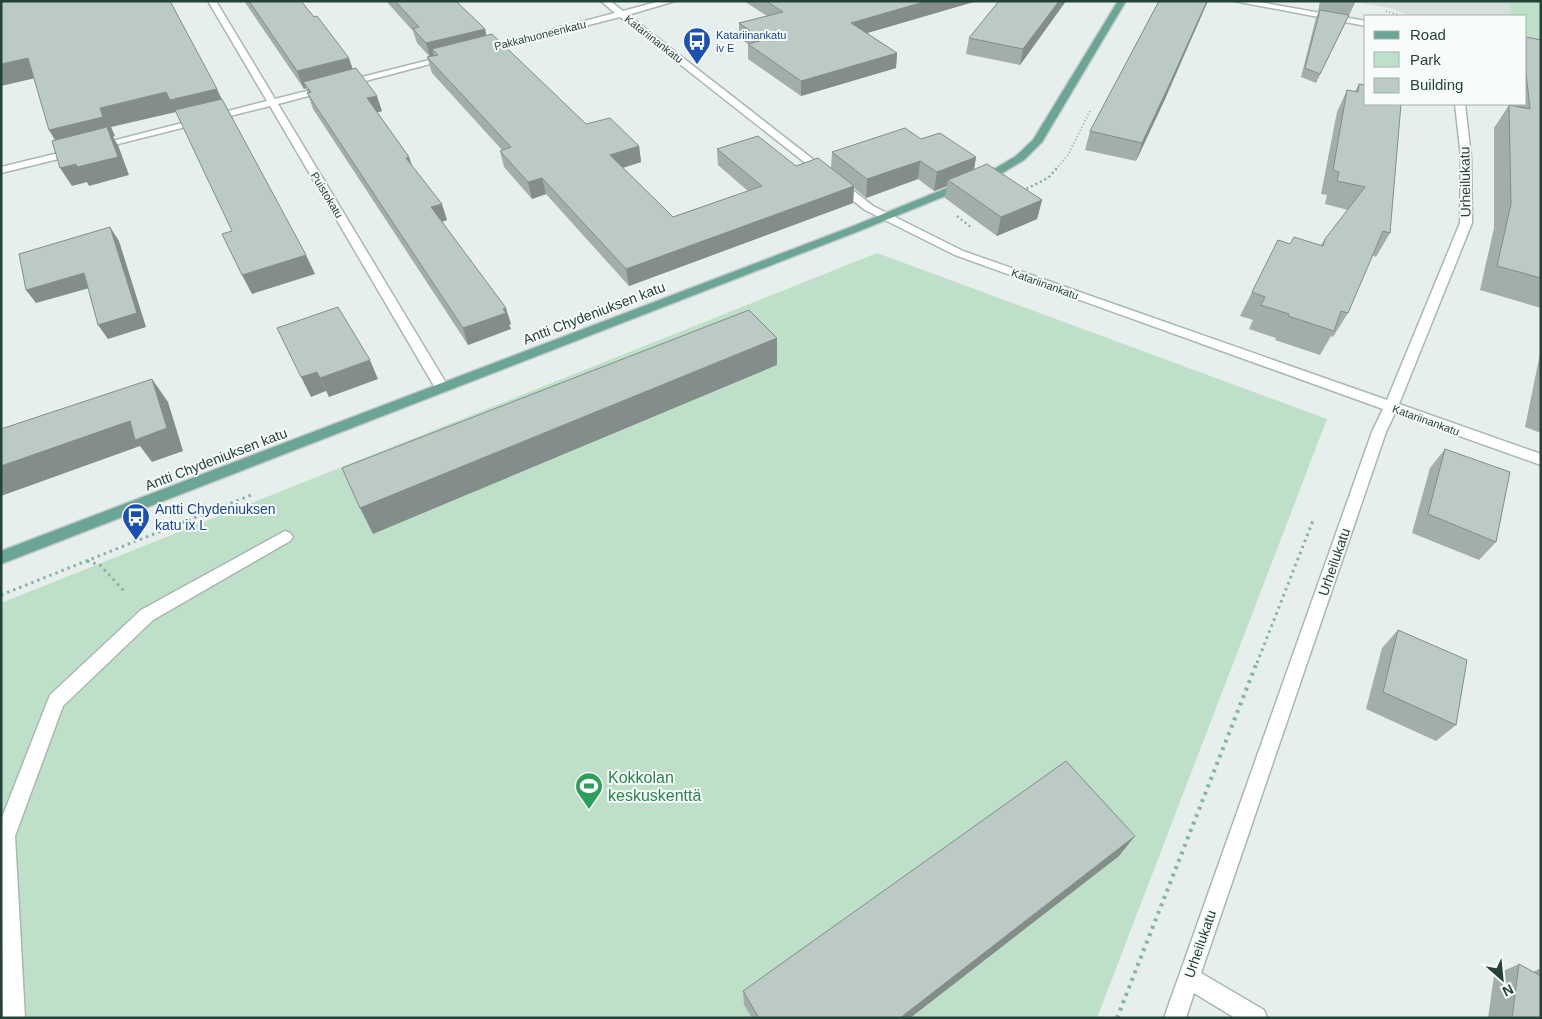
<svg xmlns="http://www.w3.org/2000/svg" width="1542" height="1019" viewBox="0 0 1542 1019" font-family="Helvetica,sans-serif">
	<rect width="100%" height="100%" fill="#e6efeb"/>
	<path fill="#d4dfda" d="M1346,1H1509L1510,16H1410L1390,8Z"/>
	<path fill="#bfe0c8" d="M1509,1H1541V45L1526,43V16H1510Z
		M877,253L1327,419L1097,1018H1V603Z"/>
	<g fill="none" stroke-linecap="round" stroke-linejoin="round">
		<g stroke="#a8b8b2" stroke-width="3">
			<path id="minor" d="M208,1H216L275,99L449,55L453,58L278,104L449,388L447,391H437L270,106L98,149L93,146L267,101Z
				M601,1H610L623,11L660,1H675L628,15L873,206L963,251L1387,400L1460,223L1461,157L1455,104H1465L1471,157L1472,223L1399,404L1541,454V465L1395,413L1386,432L1201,973L1264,1010L1267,1018H1235L1194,993L1186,1018H1164L1372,432L1383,409L955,255L865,210L620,17L483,52L479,49L615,13Z
				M1234,1H1253L1366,21V26Z
				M75,149L79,150V154L1,173V167Z
				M285,531L290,533L293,537L290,541L153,620L63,706L15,836L25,1018H3L1,820L50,695L141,610Z"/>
		</g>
		<g stroke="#c2cac8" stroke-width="3">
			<path id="major" d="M1118,1H1126L1042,142L1024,160L1004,172L859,231L1,564V551L851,227L996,168L1016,156L1033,140Z"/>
		</g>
		<path stroke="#86b3a5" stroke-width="2" stroke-dasharray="1 2.5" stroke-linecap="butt" d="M1386,11L1402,16
			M1056,169L1068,155L1090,111"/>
		<path stroke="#86b3a5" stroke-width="2.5" stroke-dasharray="2 3" stroke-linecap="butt" d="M1022,191L1048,178L1057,168
			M957,216L972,228"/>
		<path stroke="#86b3a5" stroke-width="3" stroke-dasharray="2.5 4" stroke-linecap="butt" d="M87,561L100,565L126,593
			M1,595L254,494
			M1257,663L1314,518"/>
		<path stroke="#86b3a5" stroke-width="4" stroke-dasharray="3 5" stroke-linecap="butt" d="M1117,1018L1257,662"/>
		<use href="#minor" fill="#fff" fill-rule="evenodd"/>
		<use href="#major" fill="#6aa596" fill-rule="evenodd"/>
	</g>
	<path fill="#a1aea9" d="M244,1H301L353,69L382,111L377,112L409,157L412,165L447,220L442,222L511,324L509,325L511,329L468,345L313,109L306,88L304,89Z
		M386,1H456L485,29L486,36L586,124L639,146L641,162L623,168L673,217L748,191L718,165L717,149L796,166L831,168L832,152L921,139L976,157L974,169L1042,200L1037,219L997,236L945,198L947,186L934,191L918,179L866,198L854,188L853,203L629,286L546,194L532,199L504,167L500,151L502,150L432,73L427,57H430L417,43L413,31Z
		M744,1H977L867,33L897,53L896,68L801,96L748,59V44L739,38V23L767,16Z
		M999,1H1066L1020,65L966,54L969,38Z
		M1159,1H1208L1165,99L1136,161L1085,150L1090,131Z
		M1320,1H1356L1316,83L1301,77L1316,18L1319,11H1318Z
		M1526,37L1541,40V308L1480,290L1494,228V128L1509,105L1513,106V104H1526Z
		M1359,84L1390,233L1376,257L1372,255L1348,313L1333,337L1331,336L1320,355L1275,340L1276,338L1249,329L1253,320L1240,316L1278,240L1290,244L1321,245L1325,239L1348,210L1325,204L1327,195L1321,194L1337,112L1347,90L1355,91Z
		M1541,349V433L1525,427Z
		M1445,449L1496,542L1479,560L1412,533L1430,468Z
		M1398,630L1456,725L1436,741L1366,709L1382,648Z
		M1119,856L910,1018H752L744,1005L743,991Z
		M1519,964L1533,972L1541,968V1018H1488L1494,975Z"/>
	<path fill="#838d89" d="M927,1H977L850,38L851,23Z
		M1059,1H1066L1020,65L1023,49Z
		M1207,1H1208L1206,5L1165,99L1136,161L1142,143Z
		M485,29L488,43L432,49L434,56L430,57L426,43Z
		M897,53L896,68L801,96V81Z
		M28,58L40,77L1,86V64Z
		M349,58L355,76L303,82L306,88L304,89L297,71Z
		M217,89L226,108L176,112L111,127L115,136L113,137L118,145L129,175L89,186L87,182L72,186L60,168L76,164L118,157L61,150L49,130L100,108L166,92Z
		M377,96L382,111L373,114L367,98Z
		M639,146L641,162L612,171L610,155Z
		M409,157L414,173L406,158Z
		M976,157L973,175L948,180L947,186L934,191L937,172Z
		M920,161L918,179L866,198L867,179Z
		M542,178L546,194L532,199L528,182Z
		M854,186L853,203L629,286L626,269Z
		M1042,200L1037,219L997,236L1001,217Z
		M442,204L447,220L437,223L431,207Z
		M110,227L119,241L146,327L108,339L98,325Z
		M306,255L315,274L252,294L242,275Z
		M84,273L93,287L36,303L26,290Z
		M506,308L511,324L509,325L511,329L468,345L463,328Z
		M777,338V365L373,534L360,508Z
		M370,360L378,379L329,397L320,378Z
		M317,372L326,391L311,397L301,377Z
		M152,379L168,402L183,451L152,462L140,446L1,496V466Z
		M1135,836L1119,856L910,1018H900Z"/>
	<path fill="#bbcac4" stroke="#838d89" d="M1,1H170L217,89L170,100L166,92L100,108L103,117L49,130L28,58L1,64Z
		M249,1H301L314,17L317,16L349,58L297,71Z
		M395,1H456L485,29L426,43L413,29L419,27Z
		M766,1H927L851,23L897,53L801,81L748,44L763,40L739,23L783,12Z
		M999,1H1059L1023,49L969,38Z
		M1159,1H1207L1171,81L1142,143L1090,131Z
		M1320,10L1349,15L1320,74L1305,68Z
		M492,34L586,124L610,118L639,146L610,155L673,217L762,186L717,149L758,136L796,166L818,158L854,186L626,269L542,178L528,182L500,151L511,147L427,57L438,55L432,49Z
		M1526,37L1541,40V278L1497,266L1511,204L1509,105L1530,109L1526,72Z
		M356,68L377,96L367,98L409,157L406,158L442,204L431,207L506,308L503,309L506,313L463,328L307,93L311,92L303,82Z
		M1359,84L1366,85V104H1401L1390,233L1383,231L1348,313L1341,311L1334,331L1288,316L1289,314L1261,305L1265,297L1252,292L1278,240L1290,244L1294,237L1323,246L1325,239L1365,187L1337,181L1339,172L1333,170L1347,90L1358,92Z
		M222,99L306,255L242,275L222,234L232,231L175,110Z
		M107,127L118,157L77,167L76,164L60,168L52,141Z
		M905,128L921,139L940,133L976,157L937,172L920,161L867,179L832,152Z
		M987,164L1042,200L1001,217L948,180Z
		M110,227L137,313L98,325L84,273L26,290L19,254Z
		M338,307L370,360L320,378L317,372L301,377L277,328Z
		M749,310L777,338L360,508L342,468Z
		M152,379L167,428L135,440L130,421L1,466V429Z
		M1445,449L1510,472L1496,542L1428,514Z
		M1398,630L1467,660L1456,725L1383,692Z
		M1066,761L1135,836L900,1018H759L743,991Z
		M1519,964L1541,976V1018H1512Z"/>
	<defs>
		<g id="bus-pin" transform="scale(1.4375)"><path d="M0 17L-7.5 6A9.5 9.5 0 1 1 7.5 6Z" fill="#1a4fb4" stroke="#f7fbf9"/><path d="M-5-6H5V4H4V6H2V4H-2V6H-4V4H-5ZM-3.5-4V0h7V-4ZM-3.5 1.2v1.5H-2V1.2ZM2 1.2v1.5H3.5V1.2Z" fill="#fff"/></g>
		<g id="stadium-pin" transform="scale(1.4375)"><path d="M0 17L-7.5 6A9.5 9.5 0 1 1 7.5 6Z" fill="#2e9e5b" stroke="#f7fbf9"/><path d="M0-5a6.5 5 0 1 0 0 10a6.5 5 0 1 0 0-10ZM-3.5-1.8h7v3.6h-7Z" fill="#fff"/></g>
	</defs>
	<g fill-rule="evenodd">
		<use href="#bus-pin" x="697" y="41"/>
		<use href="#bus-pin" x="136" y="517"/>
		<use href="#stadium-pin" x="589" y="786"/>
	</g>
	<g text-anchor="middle" stroke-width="4" stroke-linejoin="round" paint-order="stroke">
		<g font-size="11" fill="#24423a" stroke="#f7fbf9">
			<text transform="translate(540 35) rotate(-14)" y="4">Pakkahuoneenkatu</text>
			<text transform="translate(654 39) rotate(38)" y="4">Katariinankatu</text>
			<text transform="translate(327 195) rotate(59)" y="4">Puistokatu</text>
			<text transform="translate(1045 284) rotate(20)" y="4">Katariinankatu</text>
			<text transform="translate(1426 420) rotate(20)" y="4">Katariinankatu</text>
		</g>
		<g font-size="11" fill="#164399" stroke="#f7fbf9" text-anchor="start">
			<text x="716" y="39">Katariinankatu<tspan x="716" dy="13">iv E</tspan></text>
		</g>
		<g font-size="14" fill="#24423a" stroke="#f7fbf9">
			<text transform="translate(1465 182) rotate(-91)" y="5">Urheilukatu</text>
			<text transform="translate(594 313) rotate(-21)" y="5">Antti Chydeniuksen katu</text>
			<text transform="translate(216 459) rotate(-21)" y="5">Antti Chydeniuksen katu</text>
			<text transform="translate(1334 562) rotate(-71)" y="5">Urheilukatu</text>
			<text transform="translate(1200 944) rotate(-71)" y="5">Urheilukatu</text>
		</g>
		<g font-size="14" fill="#164399" stroke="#f7fbf9" text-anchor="start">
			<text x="155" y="514">Antti Chydeniuksen<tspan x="155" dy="16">katu ix L</tspan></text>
		</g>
		<g font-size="16" fill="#27864d" stroke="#f7fbf9" text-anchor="start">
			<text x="608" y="783">Kokkolan<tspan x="608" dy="18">keskuskenttä</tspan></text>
		</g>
	</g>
	<rect width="1542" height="1019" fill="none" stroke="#24423a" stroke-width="5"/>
	<rect x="1364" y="15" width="162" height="90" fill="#f7fbf9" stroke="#a3b1ad"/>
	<rect x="1374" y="31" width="25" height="8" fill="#6aa596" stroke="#a3b1ad"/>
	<text x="1410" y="40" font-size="15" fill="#24423a">Road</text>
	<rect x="1374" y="52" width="25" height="15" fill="#bfe0c8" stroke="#a3b1ad"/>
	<text x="1410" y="65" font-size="15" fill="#24423a">Park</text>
	<rect x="1374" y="78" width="25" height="15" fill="#bbcac4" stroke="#a3b1ad"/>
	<text x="1410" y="90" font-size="15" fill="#24423a">Building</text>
	<g transform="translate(1502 979) rotate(153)" stroke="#f7fbf9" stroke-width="4" paint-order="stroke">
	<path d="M0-4L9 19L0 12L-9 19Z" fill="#24423a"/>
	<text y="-8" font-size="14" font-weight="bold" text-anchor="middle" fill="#24423a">N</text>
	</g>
</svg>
